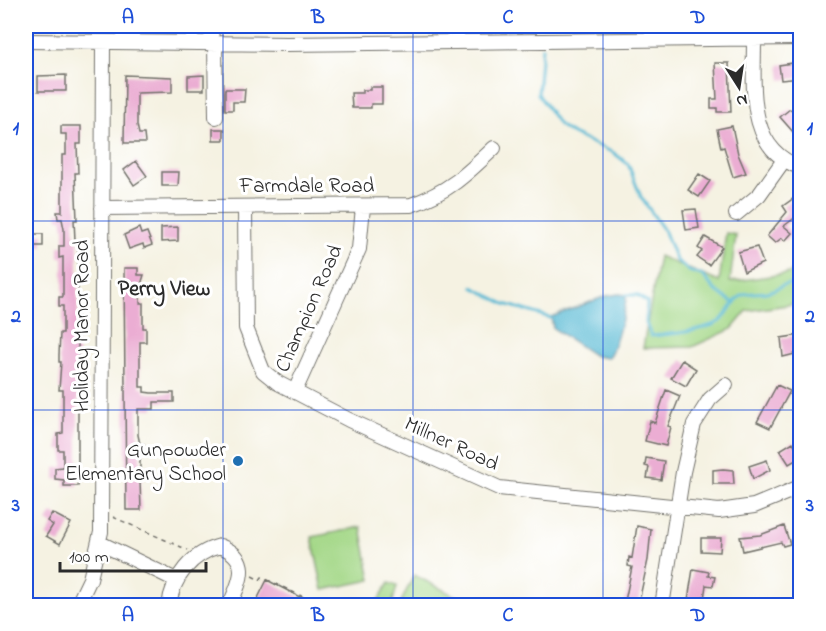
<svg xmlns="http://www.w3.org/2000/svg" width="826" height="631" viewBox="0 0 826 631" font-family="'Indie Flower',sans-serif">
	<rect width="100%" height="100%" fill="#fff"/>
	<filter id="ink" filterUnits="userSpaceOnUse"><feTurbulence type="fractalNoise" baseFrequency=".0167" numOctaves="2"/><feDisplacementMap in="SourceGraphic" scale="12" xChannelSelector="R" yChannelSelector="G"/><feConvolveMatrix kernelMatrix="1 2 1 2 8 2 1 2 1" color-interpolation-filters="sRGB"/></filter>
	<filter id="wash" filterUnits="userSpaceOnUse"><feTurbulence type="fractalNoise" baseFrequency=".008" numOctaves="4" result="noise"/><feDisplacementMap in="SourceGraphic" scale="24" xChannelSelector="R" yChannelSelector="G"/><feGaussianBlur stdDeviation="1.35" result="paint"/><feColorMatrix in="noise" values="0 0 0 0 0 0 0 0 0 0 0 0 0 0 0 0 0 1.4 0 .05"/><feComposite in="paint" operator="in"/></filter>
	<g filter="url(#wash)">
		<rect width="100%" height="100%" fill="#f5f2e2"/>
		<path fill="#a4d888" stroke="#68825a" stroke-width="1.5" d="M726,233L736,235L730,282L790,273L800,262V303L747,311L732,329L692,347L643,348L659,256L719,282Z
			M361,527L371,580L323,590L312,537Z
			M414,575L469,603L467,605H407L401,602Z
			M389,583L397,586L392,605L377,602Z"/>
		<path fill="#56b9d4" stroke="#407280" stroke-width="1.5" d="M619,294L626,295C627,305 614,353 607,358L595,356L553,328L551,317L606,296Z"/>
		<g fill="none" stroke-linecap="round" stroke-linejoin="round">
			<path stroke="#56b9d4" stroke-width="3" d="M542,47L538,94L559,125L572,134L614,153L628,164L641,197L665,232L676,260L689,271L701,275
				M703,276L715,290L735,304
				M473,287L505,304L551,318
				M626,295H637L647,302L646,323L651,336C673,334 694,332 715,324C728,318 729,305 740,297C749,291 757,294 767,292C778,290 784,281 797,284L800,281"/>
		</g>
		<g id="blocks">
			<path fill="#ebadd3" d="M799,62L801,78L781,80L779,65Z
				M715,63H729L731,112H717V108H711V99H717Z
				M66,75V91H38V76Z
				M125,75L172,77V92L137,93V125L139,134H144L145,143H124Z
				M204,75V90H188V76Z
				M370,87H382V104H371V108H352L351,93H363V90H370Z
				M225,89H245L244,102H233V110H225Z
				M790,109L801,121V141L780,117Z
				M61,126H81V144H77L78,173H75L77,220H74L75,240H78V486H64V480L55,479V468L63,467V450H58V434L63,433V390H59L61,362H59V355L60,333H63V306H59V297H63V257L59,258V246H64V229L62,219H58L57,212H62V155H66V134H61Z
				M732,126L738,154L746,173L733,177L724,147L721,148L717,129Z
				M213,129H224V140H213Z
				M136,161L147,176L134,185L124,170Z
				M162,172H179L178,186H162Z
				M699,174L710,181L699,197L688,190Z
				M801,193V213L784,226L792,233L785,241L782,238L775,243L767,236L787,212L783,206Z
				M696,209L699,228L686,230L683,210Z
				M178,227V241L161,242V228Z
				M139,228L141,234L147,232L152,245L144,248L143,244L129,249L124,235Z
				M31,234H43V246H31Z
				M705,237L722,247L709,265L697,257L702,251L698,248Z
				M757,247L763,263L744,272L738,252Z
				M124,268H138V275H144L140,288V303H143V328H146V342H140V387H144V392L151,393H174V402H154V409H138V435L140,444H144V452H140V471L144,472V479L140,481L141,510H126Z
				M801,335L799,353L783,357L781,338Z
				M682,360L696,369L686,386L671,378Z
				M777,385L790,391L770,428L757,422Z
				M666,390L680,396L668,426L671,427L666,446L645,441L650,421L655,423Z
				M793,442L801,457L789,464L780,450Z
				M646,458L664,461L661,480L647,478L649,467L645,466Z
				M767,460L770,470L753,479L749,466Z
				M723,469L733,470L734,484H713V470Z
				M52,513L71,523L60,544L46,536L53,525L47,521Z
				M637,526L651,529L648,560L638,606H624L632,567L628,566L629,557L632,558Z
				M784,526L790,544L783,546L781,542L743,551L740,537L760,535Z
				M701,538H721L720,552L701,551Z
				M693,569L709,572L708,576L715,577L713,586L706,585L703,606H687Z
				M267,580L317,606H254Z"/>
		</g>
	</g>
	<g filter="url(#ink)">
		<use href="#blocks" fill-opacity="0" stroke="#72716b" stroke-width="1.5"/>
		<g fill="none" stroke-linecap="round" stroke-linejoin="round">
			<g stroke="#72716b" stroke-width="16">
				<path id="minor" d="M211,26L212,44
					M754,40C754,86 746,149 800,167
					M26,41L287,44L800,38
					M215,43L216,117
					M245,207L246,328L263,371L278,383L349,420L499,488L719,511L754,506L800,487
					M102,208L411,205C448,192 466,175 494,148
					M736,214L759,195L784,160
					M295,391L359,249L363,207
					M100,543L176,580
					M77,606L90,579L101,532L103,42
					M169,606C172,578 192,553 220,546C253,559 240,582 229,606
					M662,606L683,472L694,424L710,399L726,385"/>
			</g>
			<path stroke="#72716b" stroke-width="1.5" stroke-dasharray="4.5 4.5" stroke-linecap="butt" d="M113,517L188,550
				M252,576L260,580L262,577L322,606
				M360,606L364,600L378,606
				M397,606L400,599"/>
			<use href="#minor" stroke="#fff" stroke-width="14"/>
		</g>
	</g>
	<path fill="none" stroke="#1d4ed8" stroke-width="1.5" stroke-opacity="0.55" d="M223,26V606M413,26V606M603,26V606M26,221H800M26,410H800"/>
	<circle fill="#1f6fb2" stroke="#fff" stroke-width="2" cx="238" cy="461" r="6"/>
	<g text-anchor="middle" stroke-width="6" stroke-linejoin="round" paint-order="stroke">
		<g font-size="21" fill="#2b2b2b" stroke="#fff">
			<text x="307" y="192">Farmdale Road</text>
			<text transform="translate(308 308) rotate(-66)" y="7">Champion Road</text>
			<text transform="translate(81 326) rotate(-90)" y="7">Holiday Manor Road</text>
			<text transform="translate(452 443) rotate(25)" y="7">Millner Road</text>
		</g>
		<g font-size="21" fill="#2b2b2b" stroke="#fff" text-anchor="end">
			<text x="226" y="456">Gunpowder<tspan x="226" dy="24">Elementary School</tspan></text>
		</g>
		<g font-size="22" font-weight="bold" fill="#2b2b2b" stroke="#fff">
			<text x="164" y="295">Perry View</text>
		</g>
	</g>
	<rect width="826" height="631" fill="none" stroke="#fff" stroke-width="66"/>
	<g transform="translate(739 87) rotate(168)" stroke="#ffffff" stroke-width="4.5" paint-order="stroke">
	<path d="M0-4.5L10 22L0 15L-10 22Z" fill="#2b2b2b"/>
	<text y="-9" font-size="16" font-weight="bold" text-anchor="middle" fill="#2b2b2b">N</text>
	</g>
	<path d="M60 562v9h146v-9" fill="none" stroke="#2b2b2b" stroke-width="3"/>
	<text x="69" y="562" font-size="18" fill="#2b2b2b" stroke="#ffffff" stroke-width="4.5" paint-order="stroke">100 m</text>
	<rect x="33" y="33" width="760" height="565" fill="none" stroke="#1d4ed8" stroke-width="2"/>
	<g font-size="20" text-anchor="middle" font-weight="bold" fill="#1d4ed8">
		<text x="128" y="23">A</text>
		<text x="318" y="23">B</text>
		<text x="508" y="23">C</text>
		<text x="698" y="23">D</text>
		<text x="16" y="134">1</text>
		<text x="810" y="134">1</text>
		<text x="16" y="322">2</text>
		<text x="810" y="322">2</text>
		<text x="16" y="511">3</text>
		<text x="810" y="511">3</text>
		<text x="128" y="621">A</text>
		<text x="318" y="621">B</text>
		<text x="508" y="621">C</text>
		<text x="698" y="621">D</text>
	</g>
</svg>
